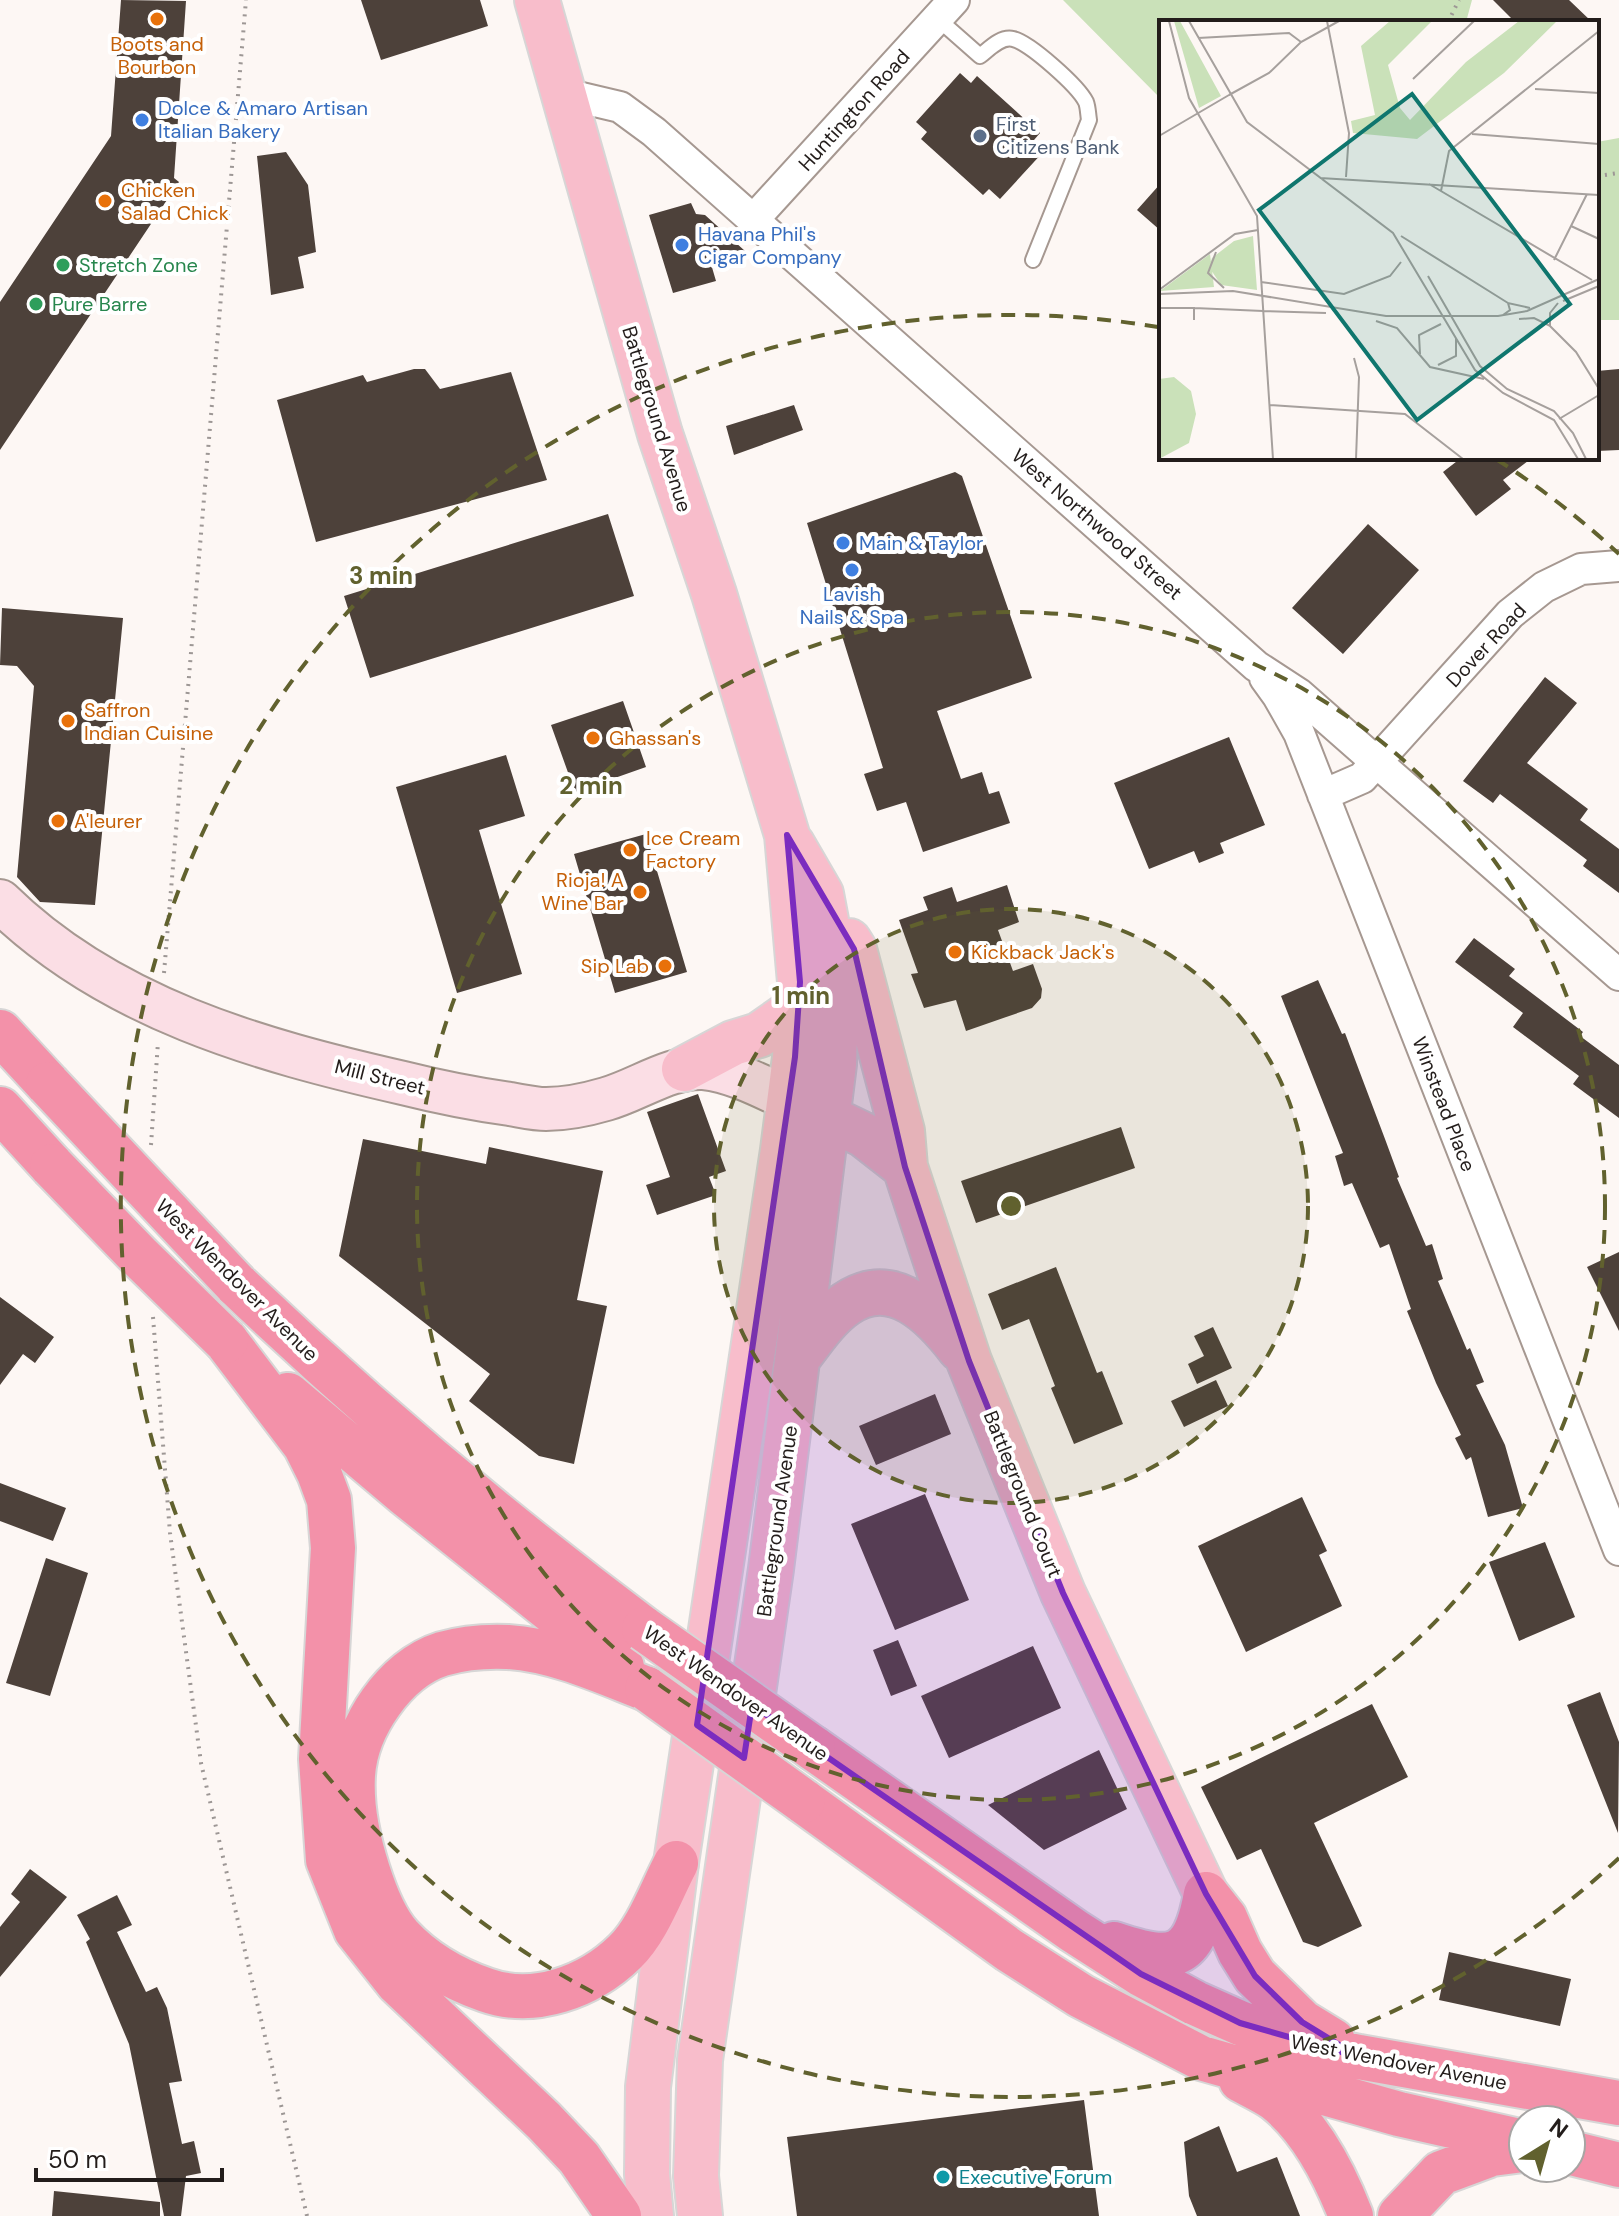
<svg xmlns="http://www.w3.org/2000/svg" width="1619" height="2216" viewBox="0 0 1619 2216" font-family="'DM Sans',sans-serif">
	<rect width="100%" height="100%" fill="#fdf7f4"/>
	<path fill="#cae1b9" d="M1063,0H1472L1466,22H1161V99Z
		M1619,138V320H1597V142Z"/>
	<path fill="#4d413a" d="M121,0L186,1L174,178L179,182L0,450V302L111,136Z
		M361,0H480L488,26L381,60Z
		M1493,0H1569L1592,22H1515Z
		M960,73L971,83L977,76L1040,133L1034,140L1045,150L1000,199L989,189L983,195L921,139L927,132L916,122Z
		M286,152L308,185L316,252L298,257L304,288L271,295L257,156Z
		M1161,183V231L1137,210Z
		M691,203L696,214L705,215L745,251L711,264L716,281L673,293L649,215Z
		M414,369H425L440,389L511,372L547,480L316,542L277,400L363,375L367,382Z
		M1619,369V450L1597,451V371Z
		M794,405L803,430L734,455L726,426Z
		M1461,458H1532L1503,480L1511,489L1476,516L1443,472Z
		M955,472L962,476L1032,678L937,711L961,779L982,772L989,794L999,791L1010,823L923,852L906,802L877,811L864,774L883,768L807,523Z
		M608,514L634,596L370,678L344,596Z
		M1368,524L1419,570L1343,654L1292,608Z
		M2,608L123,618L95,905L40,902L17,877L34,686L17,666L0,665Z
		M1545,677L1577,703L1527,763L1588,809L1580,820L1619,849V893L1583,866L1587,860L1500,794L1493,803L1463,781Z
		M623,701L646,767L575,792L551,725Z
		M1229,737L1265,825L1220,843L1224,853L1199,863L1194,851L1149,869L1114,783Z
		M506,755L525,816L479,830L522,974L457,993L396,787Z
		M646,834L687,972L615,993L574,854Z
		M1007,885L1019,922L998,930L1013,971L1033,964L1042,989L1041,998L1032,1008L966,1031L956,1000L924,1008L911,974L918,973L899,920L928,910L923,897L952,887L957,902Z
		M1474,938L1515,969L1509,976L1583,1032L1580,1036L1619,1065V1118L1573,1084L1579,1076L1513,1027L1523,1013L1455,962Z
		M1318,980L1342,1034L1345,1033L1385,1139L1399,1177L1397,1178L1426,1246L1432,1244L1443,1279L1438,1281L1467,1350L1470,1348L1484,1382L1476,1385L1505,1445L1523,1508L1488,1517L1471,1457L1466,1460L1455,1438L1461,1435L1436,1383L1407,1311L1411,1309L1389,1244L1380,1248L1352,1183L1344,1186L1335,1156L1343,1153L1281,996Z
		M698,1094L726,1171L709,1177L716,1195L657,1215L646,1185L670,1177L647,1112Z
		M1121,1127L1135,1168L976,1223L961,1181Z
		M363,1139L486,1164L489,1147L603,1171L577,1300L607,1306L574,1464L539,1456L469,1401L490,1374L339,1256Z
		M1619,1252V1331L1587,1267Z
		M1056,1267L1097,1373L1102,1371L1123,1424L1074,1444L1051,1388L1055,1386L1029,1319L1002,1330L988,1294Z
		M0,1297L54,1337L35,1363L23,1354L0,1385Z
		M1213,1327L1232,1368L1197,1384L1188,1364L1204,1356L1194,1336Z
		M1216,1380L1228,1406L1184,1427L1171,1401Z
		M935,1394L951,1434L876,1465L859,1426Z
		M0,1483L66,1508L53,1541L0,1521Z
		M925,1494L969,1600L895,1630L851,1524Z
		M1302,1497L1327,1551L1319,1555L1342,1606L1246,1652L1198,1546Z
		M1545,1542L1575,1617L1519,1641L1489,1562Z
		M46,1558L88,1573L50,1696L6,1683Z
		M898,1640L917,1686L891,1696L873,1650Z
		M1033,1646L1061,1708L949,1758L921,1696Z
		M1600,1692L1619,1742L1618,1833L1567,1705Z
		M1372,1704L1408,1777L1314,1823L1362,1926L1318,1947L1303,1942L1261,1849L1237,1860L1201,1787Z
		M1099,1750L1127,1809L1044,1850L988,1805Z
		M30,1869L67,1897L0,1977V1927L20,1902L11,1894Z
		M117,1895L132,1925L117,1932L146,1992L157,1987L167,2008L182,2081L169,2083L182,2144L194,2141L201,2173L186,2176L181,2216H164L129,2044L86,1942L90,1939L77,1915Z
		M1449,1952L1571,1979L1560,2026L1439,2000Z
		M1084,2100L1099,2216H797L787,2137Z
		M1219,2126L1237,2172L1277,2157L1300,2216H1197L1189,2196L1184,2142Z
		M54,2191L160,2202V2216H52Z"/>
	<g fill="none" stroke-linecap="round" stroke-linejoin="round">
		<g stroke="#a69891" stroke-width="18">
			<path id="lane" d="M938,19L980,56C989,49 1001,36 1013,39C1030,43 1078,86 1086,102C1088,107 1088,114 1089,120L1033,260"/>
		</g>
		<g stroke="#a69891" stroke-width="34">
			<path id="street" d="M565,94L620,107L654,132L1256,666L1299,694L1619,975
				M753,220L954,0
				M1265,678L1278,696L1299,733L1619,1550
				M1323,795L1362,778L1510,614L1544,587L1581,569L1619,566"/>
		</g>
		<g stroke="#a69891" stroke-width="46">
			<path id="secondary" d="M0,901C109,1008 258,1050 403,1083C439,1092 474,1099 510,1104C522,1106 535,1109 546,1109C565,1109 589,1104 606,1099C638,1090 670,1066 704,1068C733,1071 763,1087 789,1099"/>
		</g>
		<g stroke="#d7d6d6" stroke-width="48">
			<path id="primary" d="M537,0L660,434L714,594L787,835L800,982L795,1057L783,1150L676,1863L648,2087L647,2174L651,2216
				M849,941L854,949L902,1131L905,1167
				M684,1069L733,1043L759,1035L799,1007
				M802,1105L864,1135L905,1167L969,1361L1063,1593L1206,1894
				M800,1355C814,1337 827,1317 846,1304C893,1272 934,1315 960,1349
				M700,2216L696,2176L700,2060L771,1569L834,1064L836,994L831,947L821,894L792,844"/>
		</g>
		<g stroke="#d7d6d6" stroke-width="48">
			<path id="highway" d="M0,1032L48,1084
				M0,1109L52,1166
				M236,1284C365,1407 501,1522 644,1629
				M226,1341L305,1445L319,1473L329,1500L333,1548L321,1759L328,1860L356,1930L398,1983L544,2121L579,2158L619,2216
				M288,1395L404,1493L622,1667
				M647,1689C603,1672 556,1650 508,1647C486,1646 463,1648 442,1654C395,1669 356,1727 353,1775C351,1808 358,1840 368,1871C375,1893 384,1918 400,1936C423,1961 454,1979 486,1990C534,2007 589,1987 625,1952C648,1930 661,1891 676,1863
				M813,1748L1074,1931L1141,1974L1195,2003L1240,2023L1292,2043L1359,2057L1619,2103
				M803,1801L1009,1950L1081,1996L1201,2058L1399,2114L1523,2142
				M1206,1894L1225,1918L1240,1952L1255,1976L1302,2022L1333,2041
				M1114,1944C1173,1964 1194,1961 1206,1894
				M1241,2080C1252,2086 1265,2092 1275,2099C1311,2127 1335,2175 1351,2216
				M1571,2153L1619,2165
				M1400,2216L1441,2173L1492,2154L1523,2150"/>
		</g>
		<path stroke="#9d9795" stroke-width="4" stroke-dasharray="2 6" stroke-linecap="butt" d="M1448,22L1459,0
			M1597,176L1619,173
			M164,973L246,0
			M151,1145L158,1042
			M153,1317L170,1533L201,1763L307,2216"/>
		<use href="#lane" stroke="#fff" stroke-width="14"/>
		<use href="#street" stroke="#fff" stroke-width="30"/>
		<use href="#secondary" stroke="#fbdee5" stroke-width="42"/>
		<use href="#primary" stroke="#f8bdcb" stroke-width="44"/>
		<use href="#highway" stroke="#f391a9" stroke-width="44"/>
		<g stroke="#d7d6d6" stroke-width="48" stroke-linecap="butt">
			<path id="highway-bridge" d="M48,1084L236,1284
				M52,1166L140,1257L226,1341
				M644,1629L813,1748
				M647,1689L803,1801"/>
		</g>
		<use href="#highway-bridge" stroke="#f391a9" stroke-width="44"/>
	</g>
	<path fill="#7b2cbf" fill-opacity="0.2" stroke="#7b2cbf" stroke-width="6" stroke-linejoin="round" d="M787,835L854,949L905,1167L969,1361L1063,1593L1206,1894L1255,1976L1302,2022L1359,2057L1240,2023L1141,1974L752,1705L744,1758L697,1725L795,1057L800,982Z"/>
	<circle cx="1011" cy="1206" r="297" fill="#61612e" fill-opacity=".12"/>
	<g fill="none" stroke="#61612e" stroke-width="4" stroke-dasharray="14 10">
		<circle cx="1011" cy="1206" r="297"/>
		<circle cx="1011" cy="1206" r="594"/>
		<path d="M1619 1858A891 891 0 1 1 1158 327M1496 459A891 891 0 0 1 1619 554"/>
	</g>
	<g fill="#e8710a" stroke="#fff" stroke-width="3">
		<circle cx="157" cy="19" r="8"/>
		<circle cx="105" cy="201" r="8"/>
		<circle cx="68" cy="721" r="8"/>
		<circle cx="593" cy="738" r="8"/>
		<circle cx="58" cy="821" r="8"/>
		<circle cx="630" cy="850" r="8"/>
		<circle cx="640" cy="892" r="8"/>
		<circle cx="955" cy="952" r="8"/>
		<circle cx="665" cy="966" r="8"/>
	</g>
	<g fill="#3f7fe0" stroke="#fff" stroke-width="3">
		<circle cx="142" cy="120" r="8"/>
		<circle cx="682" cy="245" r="8"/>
		<circle cx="843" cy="543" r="8"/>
		<circle cx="852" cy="570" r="8"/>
	</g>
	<circle fill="#5c6f8a" stroke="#fff" stroke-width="3" cx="980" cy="136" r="8"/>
	<g fill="#2e9e5b" stroke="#fff" stroke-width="3">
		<circle cx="63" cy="265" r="8"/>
		<circle cx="36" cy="304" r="8"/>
	</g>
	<circle fill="#0f9aa8" stroke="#fff" stroke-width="3" cx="943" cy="2177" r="8"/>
	<g text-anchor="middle" stroke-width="8" stroke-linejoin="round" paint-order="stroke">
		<g font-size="20" fill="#c56008" stroke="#fff" text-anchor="start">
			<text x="157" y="51" text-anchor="middle">Boots and<tspan x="157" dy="23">Bourbon</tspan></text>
			<text x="121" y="197">Chicken<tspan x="121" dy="23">Salad Chick</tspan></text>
			<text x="84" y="717">Saffron<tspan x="84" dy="23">Indian Cuisine</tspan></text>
			<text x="609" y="745">Ghassan's</text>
			<text x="74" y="828">A'leurer</text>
			<text x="646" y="845">Ice Cream<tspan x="646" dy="23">Factory</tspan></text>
			<text x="624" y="887" text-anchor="end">Rioja! A<tspan x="624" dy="23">Wine Bar</tspan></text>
			<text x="971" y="959">Kickback Jack's</text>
			<text x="649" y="973" text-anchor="end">Sip Lab</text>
		</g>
		<g font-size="20" fill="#366cbe" stroke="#fff" text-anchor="start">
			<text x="158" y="115">Dolce &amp; Amaro Artisan<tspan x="158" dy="23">Italian Bakery</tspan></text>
			<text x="698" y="241">Havana Phil's<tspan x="698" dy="23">Cigar Company</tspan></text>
			<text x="859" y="550">Main &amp; Taylor</text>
			<text x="852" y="601" text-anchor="middle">Lavish<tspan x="852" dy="23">Nails &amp; Spa</tspan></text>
		</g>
		<g font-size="20" fill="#231d1b" stroke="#fff">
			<text transform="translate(854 110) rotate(-48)" y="7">Huntington Road</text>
			<text transform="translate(657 419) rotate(73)" y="7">Battleground Avenue</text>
			<text transform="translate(1097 524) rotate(41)" y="7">West Northwood Street</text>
			<text transform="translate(1486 645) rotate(-47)" y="7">Dover Road</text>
			<text transform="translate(380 1077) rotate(14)" y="7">Mill Street</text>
			<text transform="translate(1444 1104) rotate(69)" y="7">Winstead Place</text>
			<text transform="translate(237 1280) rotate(45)" y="7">West Wendover Avenue</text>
			<text transform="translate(1023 1494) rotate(68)" y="7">Battleground Court</text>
			<text transform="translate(777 1521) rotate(-82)" y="7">Battleground Avenue</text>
			<text transform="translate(736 1693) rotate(35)" y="7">West Wendover Avenue</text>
			<text transform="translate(1399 2062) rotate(11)" y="7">West Wendover Avenue</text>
		</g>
		<g font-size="20" fill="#4e5e75" stroke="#fff" text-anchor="start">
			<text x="996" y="131">First<tspan x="996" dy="23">Citizens Bank</tspan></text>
		</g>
		<g font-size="20" fill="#27864d" stroke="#fff" text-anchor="start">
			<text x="79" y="272">Stretch Zone</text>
			<text x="52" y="311">Pure Barre</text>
		</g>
		<g font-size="20" fill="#0d838f" stroke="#fff" text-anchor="start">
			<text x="959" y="2184">Executive Forum</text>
		</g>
	</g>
	<g transform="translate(1159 20)">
		<rect width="440" height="440" fill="#fdf7f4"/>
		<path d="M15,1H21L62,76L40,88ZM231,1H273L229,45L241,88L251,100L307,42L360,1H398L345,53L258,119L194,113L192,101L216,95L202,26ZM94,216L98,270L62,265L50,247L53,238L75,221ZM51,234L55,267L1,271ZM15,357L32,371L37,394L30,423L0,439V359Z" fill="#cae1b9"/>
		<path fill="none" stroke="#a6a09d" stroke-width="2" d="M10,1L30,78L98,196L114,439M30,1L88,102L234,213L316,350L344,373L395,400L419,439M168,1L190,113L187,157M39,18L130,13L142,22M254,59L315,1M376,69L440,73M70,75L110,53L142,22L180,1M313,114L440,124M0,116L70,75M161,158L440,175M270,164L433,260M282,171L290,131L440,11M412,206L440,219M242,216L349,283M57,232L49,253L65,268M395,240L428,174M269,256L321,346L348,369L395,391L414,413L427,439M102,262L185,274L231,256L242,242M0,270L76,214L99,210M0,274L74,271L227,296H339L368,291L440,259M404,281L440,266M0,288H35V300M35,288L104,291M104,291L167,293M344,295L351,290L349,283L371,288M360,299L375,298L391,306V293L399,283M217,301L238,308L271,347L325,359M391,306L417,332L440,369M261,334L260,315L282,304M195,338L200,357L197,439M279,345L297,336V318M110,385L246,394L304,439M400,399L440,375"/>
		<path fill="#0f766e" fill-opacity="0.15" stroke="#0f766e" stroke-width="4" d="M253,74L411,284L258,400L100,190Z"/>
		<rect width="440" height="440" fill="none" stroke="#231d1b" stroke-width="4"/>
	</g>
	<circle cx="1011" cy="1206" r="12" fill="#61612e" stroke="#fff" stroke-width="4"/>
	<g font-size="24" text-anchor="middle" font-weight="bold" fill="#61612e" stroke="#fff" stroke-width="8" stroke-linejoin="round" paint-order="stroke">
		<text x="381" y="584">3 min</text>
		<text x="591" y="794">2 min</text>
		<text x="801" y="1004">1 min</text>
	</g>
	<g transform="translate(1547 2144) rotate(37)"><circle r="38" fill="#ffffff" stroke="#a7a5a4" stroke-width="2"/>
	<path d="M0-6L14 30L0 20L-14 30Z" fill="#61612e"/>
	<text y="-12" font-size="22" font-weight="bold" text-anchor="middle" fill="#231d1b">N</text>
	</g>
	<path d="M36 2168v12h186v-12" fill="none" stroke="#231d1b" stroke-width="4"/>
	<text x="48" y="2168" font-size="24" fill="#231d1b" stroke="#ffffff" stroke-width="6" paint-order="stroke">50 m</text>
</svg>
